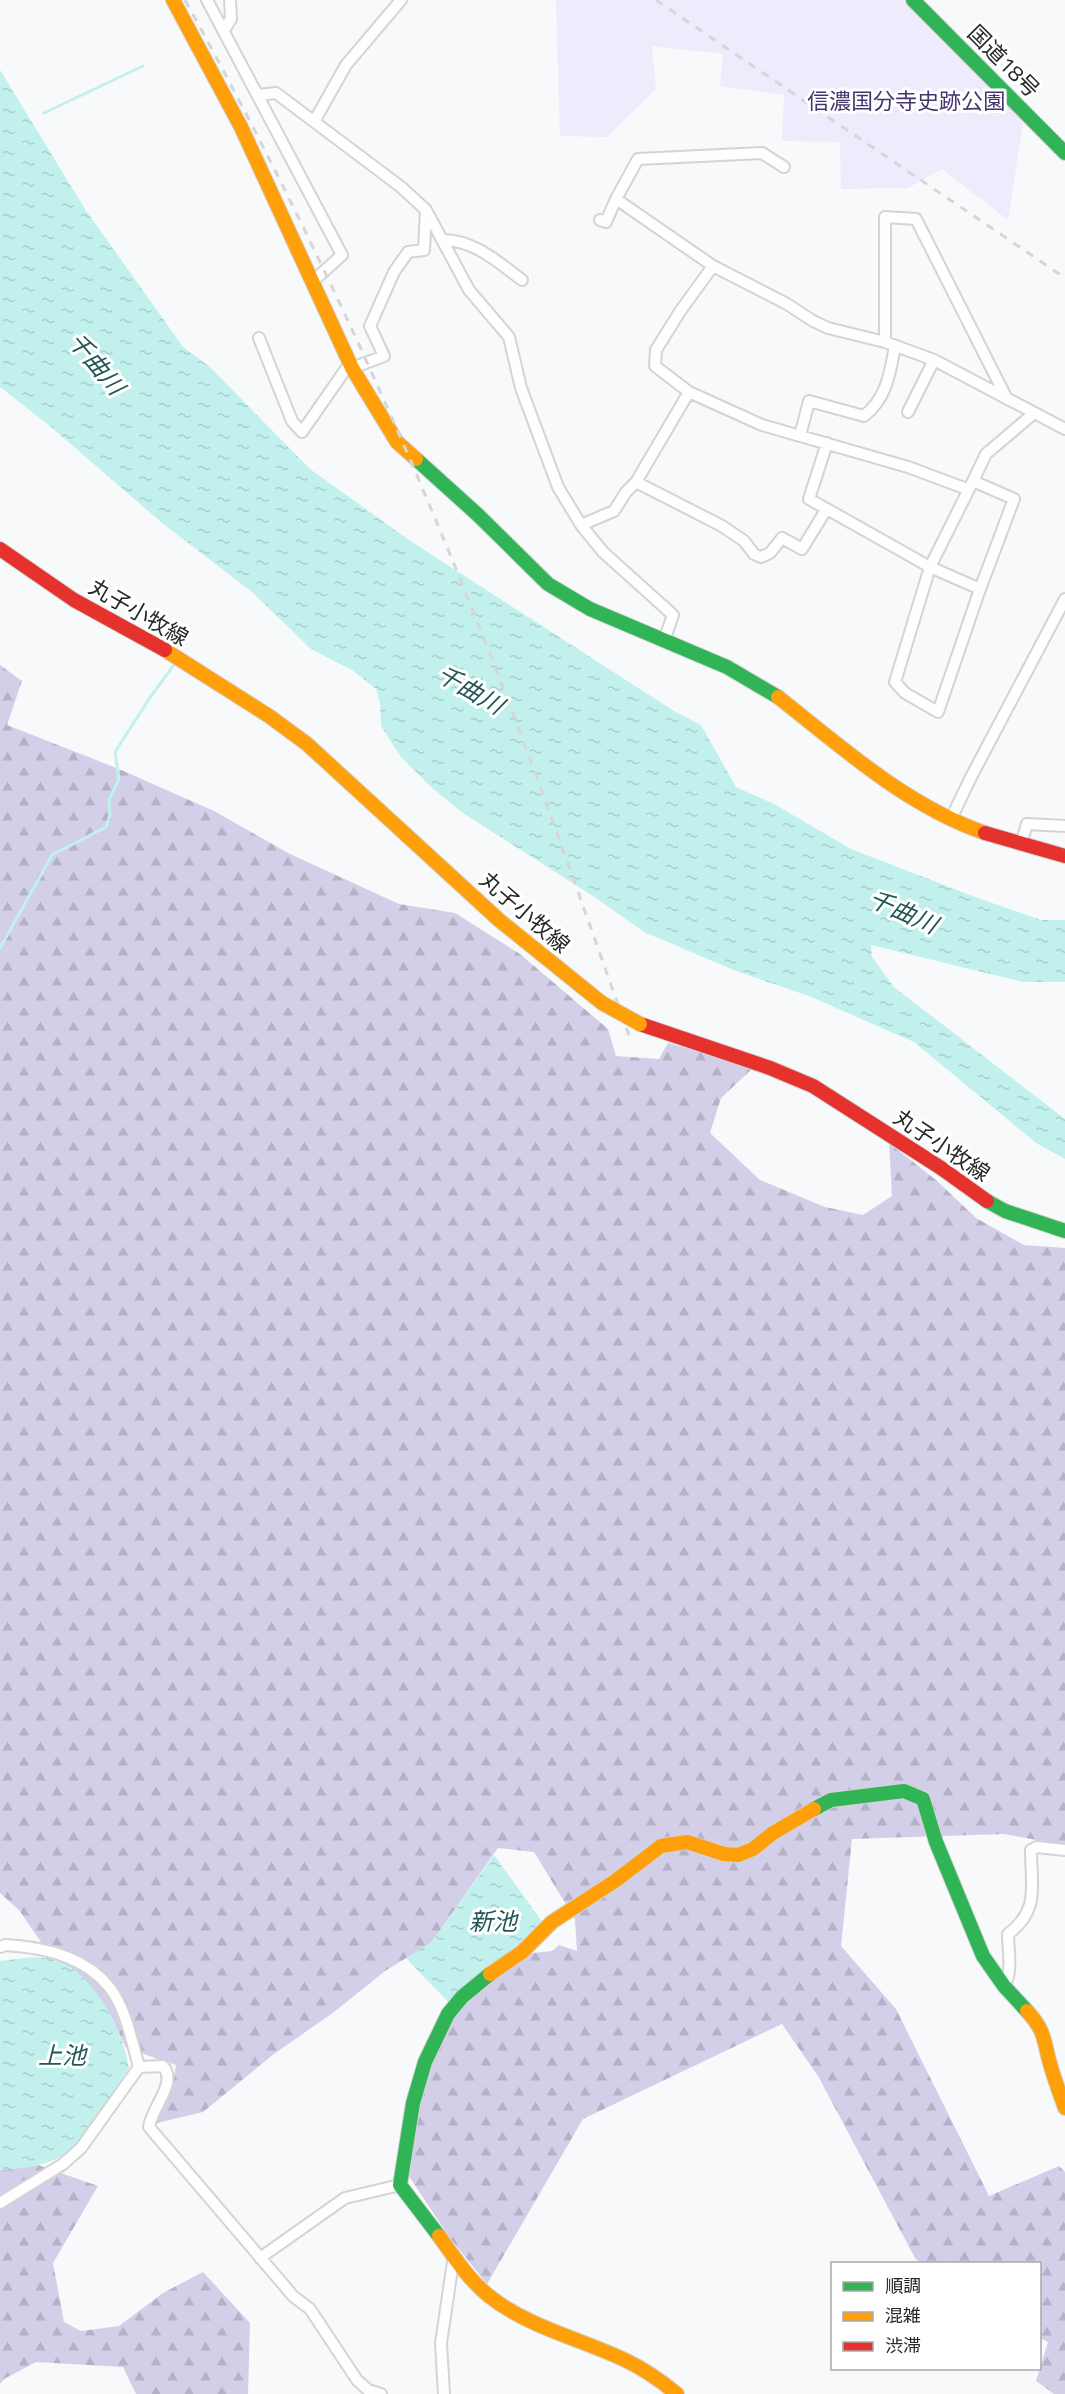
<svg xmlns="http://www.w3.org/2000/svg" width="1065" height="2394" viewBox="0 0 1065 2394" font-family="'Titillium Web','Noto Sans JP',sans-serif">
	<defs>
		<pattern id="forest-firs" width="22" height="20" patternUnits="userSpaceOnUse" patternTransform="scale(1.5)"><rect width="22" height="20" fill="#d3cfe9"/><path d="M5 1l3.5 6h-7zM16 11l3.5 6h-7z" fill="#b5b2c8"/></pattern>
		<pattern id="water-ripples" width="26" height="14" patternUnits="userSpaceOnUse" patternTransform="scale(1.5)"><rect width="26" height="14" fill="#c2f1ed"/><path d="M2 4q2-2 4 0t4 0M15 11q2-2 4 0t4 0" fill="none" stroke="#a7cfcb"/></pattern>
	</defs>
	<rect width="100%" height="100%" fill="#f7f9fa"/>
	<path fill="url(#forest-firs)" d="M0,665L22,681L7,725L119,769L214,811L290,854L399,904L455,913L520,954L608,1029L616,1056L659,1059L668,1043L754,1067L721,1098L710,1133L760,1180L825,1207L863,1215L892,1196L889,1143L936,1180L976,1218L1024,1245L1065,1248V1845L1004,1834L852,1839L841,1946L896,2009L989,2196L1059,2166L1065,2172V2394H1054L1036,2381L1048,2342L1040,2338V2264H921L915,2258L818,2076L782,2024L583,2119L487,2284L450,2238L406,2172L409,2145L430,2061L465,1998L524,1954L552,1951L559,1945L577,1951L575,1919L534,1852L498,1848L431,1943L385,1971L334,2012L274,2054L203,2112L157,2123L173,2085L176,2065L126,2048L109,2012L68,1966L52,1958L19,1910L0,1893Z
		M38,2165L98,2186L53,2263L64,2322L81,2331L119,2326L163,2293L203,2272L250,2323L248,2394H136L123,2367L36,2362L4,2379L0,2384V2170Z"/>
	<path fill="#edebfc" d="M556,0H914L1025,110L1008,220L942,169L908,188L841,189L840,142L782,141L784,95L720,86L723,54L652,46L656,89L607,137L560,136Z"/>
	<path fill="url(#water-ripples)" d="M0,70L85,209L183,347L210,367L310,469L409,540L674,711L701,725L736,787L774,804L851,849L975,897L1041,920H1065V982H1023L871,945L872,957L894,987L1065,1119V1159L1036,1143L914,1042L809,996L736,971L644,932L596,898L463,813L432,788L401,757L381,726L380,703L376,689L352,670L311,649L252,592L162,523L51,427L0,387Z
		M494,1855L544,1924L451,2005L406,1958L431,1943Z
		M34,1957C40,1958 47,1957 52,1959C93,1970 123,2030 129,2068C115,2089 83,2143 64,2155C45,2166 21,2169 0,2170V1961Z"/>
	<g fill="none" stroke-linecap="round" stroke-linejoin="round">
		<path stroke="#c2f1ed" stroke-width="3" d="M44,113L143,66
			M0,948L52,855L106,827L110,815L109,800L119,779L115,752L149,699L176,662"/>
		<g stroke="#d3d4d4" stroke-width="14">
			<path id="street" d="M207,0L342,255L312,282
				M224,30L231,19L230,0
				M258,95L276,93L401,187L426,210L469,290L509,337L521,388L558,487L581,525L603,552L673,615L664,641
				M315,120L346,65L401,0
				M616,199L713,266L787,304L813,321L828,328L885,342L934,360L1065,429
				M600,220L606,222L616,199L638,159L762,153L784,167
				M443,240C474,240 498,262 522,280
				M259,338L292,421L302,432L350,363
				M885,342V217L916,219L1007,399
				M352,368L384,356L370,326L394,272L408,252L424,250L426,210
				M689,392L762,425L908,467L967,489
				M908,412L934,360
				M800,436L809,401L864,416C887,398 890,373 895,346
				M827,443L809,499L930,567L980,589
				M973,481L1014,499L980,589L938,712L905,693L895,682L930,567Z
				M973,481L986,454L1033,414
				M636,482L722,526L744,541L754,554L761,557L770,553L782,538L802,549L826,510
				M581,525L614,511L626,492L636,482L689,392L655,366L656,350L681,310L713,266
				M951,819L970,779L1065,599
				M1021,844L1027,824L1065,826
				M0,1947L5,1945C44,1947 85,1956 110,1988C126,2009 132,2042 139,2067
				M1004,1986C1013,1973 1008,1950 1008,1934C1040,1910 1031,1887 1031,1850L1037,1847L1065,1850
				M139,2067L163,2066C178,2083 151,2108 149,2127L293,2296L310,2309L357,2380L368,2390L381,2394
				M0,2203L63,2164L81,2148L139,2067
				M260,2258L345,2198L400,2185
				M444,2394L441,2343L454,2255"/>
		</g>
		<g stroke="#d3d4d4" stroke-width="16">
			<path id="fast" d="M913,0L1065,153
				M416,459L478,515L548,584L590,609L727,667L778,697
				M987,1201L1005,1211L1065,1231
				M814,1809L831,1800L904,1791L923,1799L936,1842L983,1956L1004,1986L1027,2011
				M439,2236L400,2185L413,2103L425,2062L448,2014L462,1997L490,1974"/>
		</g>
		<g stroke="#d3d4d4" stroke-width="16">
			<path id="slow" d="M173,0L241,127L352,368L397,442L416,459
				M165,650L269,716L307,744L499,920L602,1003
				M778,697C843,748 905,805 985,833
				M490,1974L522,1952L552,1922L615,1881L661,1846L687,1842L724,1854L738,1855L753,1849L773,1833L814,1809
				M1027,2011C1047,2033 1043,2041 1051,2067C1055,2081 1060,2094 1065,2108
				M439,2236C454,2257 469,2280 489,2296C529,2328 582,2339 627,2361C646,2370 661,2381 677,2394"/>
		</g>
		<g stroke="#d3d4d4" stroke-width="16">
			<path id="jam" d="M0,549L74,600L165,650
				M985,833L1065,856
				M640,1024L770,1068L813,1086L941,1168L987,1201"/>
		</g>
		<use href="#street" stroke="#fefefe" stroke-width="10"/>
		<use href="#fast" stroke="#30b455" stroke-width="14"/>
		<use href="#slow" stroke="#ff9f0a" stroke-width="14"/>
		<use href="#jam" stroke="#e5322d" stroke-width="14"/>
		<path stroke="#d6d6d6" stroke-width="3" stroke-dasharray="8 8" stroke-linecap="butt" d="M185,0C299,206 398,420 484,639C537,772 583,907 631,1041
			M656,0L1065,278"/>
		<g stroke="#d3d4d4" stroke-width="16" stroke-linecap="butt">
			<path id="slow-bridge" d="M602,1003L640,1024"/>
		</g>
		<use href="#slow-bridge" stroke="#ff9f0a" stroke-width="14"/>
	</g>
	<g text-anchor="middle" stroke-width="6" stroke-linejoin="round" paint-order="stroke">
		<g font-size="22" fill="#262828" stroke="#fff">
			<text transform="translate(1004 61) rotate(45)" y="8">国道18号</text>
			<text transform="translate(139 612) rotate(30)" y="8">丸子小牧線</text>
			<text transform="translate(525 912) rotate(41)" y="8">丸子小牧線</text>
			<text transform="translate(942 1145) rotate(34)" y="8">丸子小牧線</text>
		</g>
		<g font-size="22" fill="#44356e" stroke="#fff">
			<text x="906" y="109">信濃国分寺史跡公園</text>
		</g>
		<g font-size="24" font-style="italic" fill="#215754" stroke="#fff">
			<text transform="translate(96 364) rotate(50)" y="8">千曲川</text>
			<text transform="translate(470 690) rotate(30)" y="8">千曲川</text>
			<text transform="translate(903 912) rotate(24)" y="8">千曲川</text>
			<text x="493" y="1930">新池</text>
			<text x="62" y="2064">上池</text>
		</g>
	</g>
	<rect x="831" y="2262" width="210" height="108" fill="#ffffff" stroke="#a8a9a9" stroke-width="1.5"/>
	<rect x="843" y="2282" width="30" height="9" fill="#30b455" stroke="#a8a9a9" stroke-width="1.5"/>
	<text x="885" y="2292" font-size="18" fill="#262828">順調</text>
	<rect x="843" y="2312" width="30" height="9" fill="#ff9f0a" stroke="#a8a9a9" stroke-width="1.5"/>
	<text x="885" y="2322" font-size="18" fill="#262828">混雑</text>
	<rect x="843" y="2342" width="30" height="9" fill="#e5322d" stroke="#a8a9a9" stroke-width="1.5"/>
	<text x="885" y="2352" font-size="18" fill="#262828">渋滞</text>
</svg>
